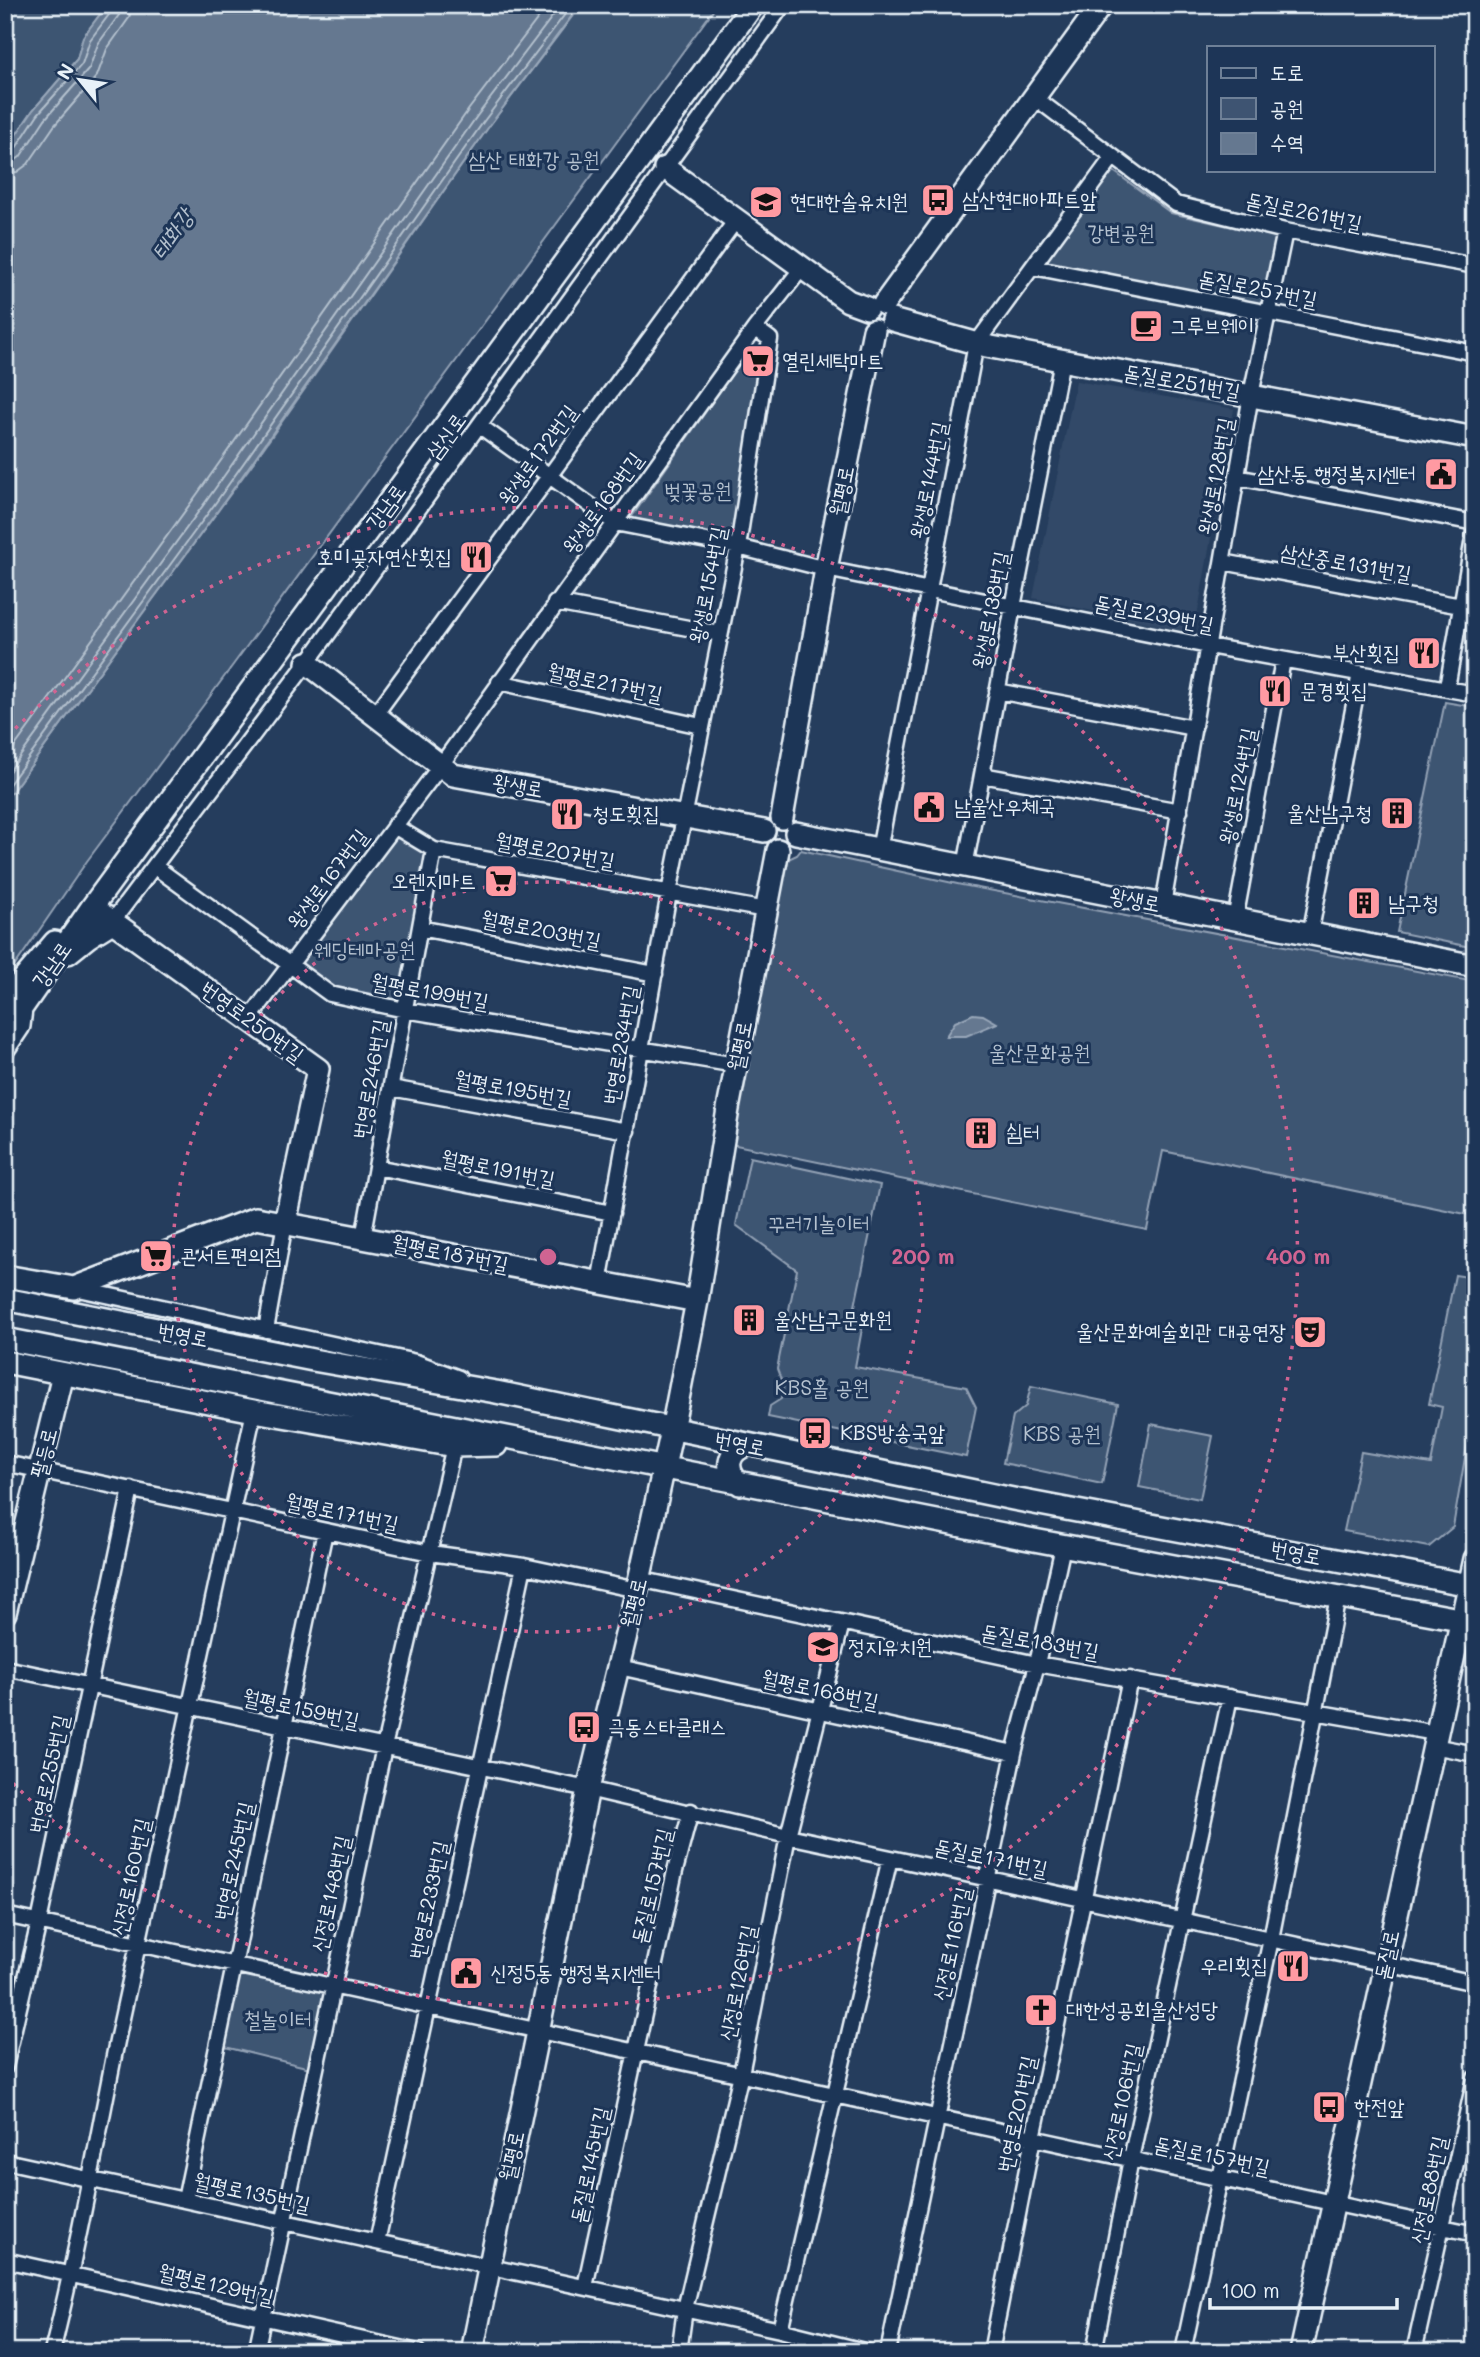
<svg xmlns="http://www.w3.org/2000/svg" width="1480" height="2357" viewBox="0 0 1480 2357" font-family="Mali,'Poor Story',sans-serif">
	<rect width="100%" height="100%" fill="#253d5d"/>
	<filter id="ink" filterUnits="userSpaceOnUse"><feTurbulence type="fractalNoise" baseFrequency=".0143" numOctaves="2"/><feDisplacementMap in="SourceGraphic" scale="14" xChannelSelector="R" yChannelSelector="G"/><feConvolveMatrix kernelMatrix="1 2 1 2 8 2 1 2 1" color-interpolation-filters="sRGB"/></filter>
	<g filter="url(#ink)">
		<path fill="#334a68" d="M1076,381L1234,409L1194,633L1033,598Z"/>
		<path fill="#3e5472" stroke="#93a2b5" stroke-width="2" d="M5,5H107L83,37L77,59L33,110L5,151Z
			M581,5H717L208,699L87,861L5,980V801L253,463L490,125Z
			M1112,170L1171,213L1277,237L1264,307L1042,263Z
			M749,350L759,354L733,531L726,538L631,518Z
			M1445,702L1475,707V948L1397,932Z
			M394,826L434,850L405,1010L330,994L290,965Z
			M801,850L962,885L1475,982V1216L1163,1151L1147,1230L731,1144L784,861L797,855Z
			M750,1157L880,1185L854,1311L864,1318L855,1367L966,1387L976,1407L966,1457L768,1417L770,1406L781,1399L783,1385L777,1369L797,1270L736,1225Z
			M1455,1275L1475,1278V1400L1453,1527L1429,1547L1344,1531L1361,1452L1431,1464L1442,1407L1429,1404Z
			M1031,1386L1118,1404L1102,1484L1003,1463L1013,1417L1026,1406Z
			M1151,1424L1213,1436L1200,1499L1139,1487Z
			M238,1971L327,1992L310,2068L221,2046Z"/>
		<path fill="#657890" stroke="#99a8ba" stroke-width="2" d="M107,5H580L490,125L219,509L5,801V151L33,110L77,59L83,37Z
			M973,1014L983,1015L997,1023L966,1036H946L955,1022Z"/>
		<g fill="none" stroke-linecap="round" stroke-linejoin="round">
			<path stroke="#b4c1ce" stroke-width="2" d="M5,154L14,151L38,114L82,64L90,40L111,12L112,5
				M5,163L13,162L20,157L45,119L89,69L98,44L119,15L121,5
				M5,173L17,172L28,164L54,126L97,76L107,49L129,18L132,5
				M5,760L198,493L469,109L548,5
				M5,777L207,500L477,116L561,5
				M5,790L214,505L484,121L572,5"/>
			<g stroke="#e8f1f8" stroke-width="19">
				<path id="street" d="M1034,97L1176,204L1285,231L1475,266
					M1033,267L1475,353
					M480,426L615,523L738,547L826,569L1208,646L1475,694
					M1237,477L1475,523
					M1223,562L1461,606
					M555,603L720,634
					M499,682L701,726
					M1447,688L1475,527
					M997,691L1194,728
					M375,715L736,220
					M982,775L1180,811
					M394,826L434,850L766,910
					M879,850L976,344L1112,158
					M154,866L330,994L405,1010L736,1065
					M965,867L1013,607L1062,360
					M1163,905L1251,395L1285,231
					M1235,920L1283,660
					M112,922L307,663L783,5
					M420,928L655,974
					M1310,935L1360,673
					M249,1019L441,765L755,328L802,268
					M391,1088L627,1131
					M376,1167L612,1213
					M363,1238L434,850
					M599,1283L669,893L738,547L770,339L755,328
					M74,1288L416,1362L459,1378
					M266,1330L285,1223
					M5,1463L430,1553L524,1566L637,1590
					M639,1579L1037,1664L1436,1733
					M619,1667L1014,1753
					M5,1668L588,1789L788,1836L1475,1983
					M1433,1746L1475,1754
					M5,1915L1475,2234
					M5,2067L39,1922L131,1489
					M5,2161L780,2330L868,2352
					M185,2200L325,1531
					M377,2242L524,1566
					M5,2260L418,2352
					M585,2287L675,1871L691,1811
					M780,2330L890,1858
					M52,2352C78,2249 96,2145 117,2041C162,1831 207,1621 254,1411
					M256,2352L384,1747L454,1446
					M679,2352L685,2309L741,2074L788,1836L842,1623
					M888,2352L1014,1753L1037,1664L1063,1546
					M991,2352L1033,2138L1130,1679
					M1094,2352L1131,2159L1230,1697
					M1183,2352L1271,1939L1338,1597
					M1414,2352L1475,2078"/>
			</g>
			<g stroke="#e8f1f8" stroke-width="26">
				<path id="secondary" d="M665,168L848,301L867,308
					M884,304L1101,5
					M892,320L986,346L1475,438
					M307,663L453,775L764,831
					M782,818L826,569L874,330
					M796,833L1475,966
					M92,907L318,1069L285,1223
					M68,953L88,937L112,922
					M5,1001L55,942
					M5,1017L21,1009L92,907L753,5
					M5,1047L19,1026L21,1009
					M5,1276L74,1288L256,1218L697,1301
					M5,1299L313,1360L496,1392L1013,1499L1475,1586
					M5,1339L1034,1540L1475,1622
					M5,1362L254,1411L454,1446L496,1445
					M740,1484C724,1470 727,1452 747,1445
					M5,1613L63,1374
					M472,2352L588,1789L637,1590L672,1430L697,1301L728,1109L778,850
					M1301,2352L1475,1559"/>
			</g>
			<use href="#street" stroke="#1d3557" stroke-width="14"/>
			<use href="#secondary" stroke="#1d3557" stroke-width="21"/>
		</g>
	</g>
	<g fill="none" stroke="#cf6492" stroke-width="3.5" stroke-dasharray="3.5 7">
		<circle cx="548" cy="1257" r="375"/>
		<path d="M8 736A750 750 0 1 1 8 1778"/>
	</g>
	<defs>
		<g id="bus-square" transform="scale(1.75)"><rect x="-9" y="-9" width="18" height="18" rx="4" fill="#ff9aa2" stroke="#1d3557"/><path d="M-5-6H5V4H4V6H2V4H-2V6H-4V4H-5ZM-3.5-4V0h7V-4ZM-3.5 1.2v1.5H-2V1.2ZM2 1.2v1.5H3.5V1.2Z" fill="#111"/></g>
		<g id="school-square" transform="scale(1.75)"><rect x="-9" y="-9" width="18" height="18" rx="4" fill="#ff9aa2" stroke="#1d3557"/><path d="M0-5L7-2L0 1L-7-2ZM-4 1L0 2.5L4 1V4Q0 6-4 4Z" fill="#111"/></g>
		<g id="cafe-square" transform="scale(1.75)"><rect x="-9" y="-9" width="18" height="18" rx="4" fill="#ff9aa2" stroke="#1d3557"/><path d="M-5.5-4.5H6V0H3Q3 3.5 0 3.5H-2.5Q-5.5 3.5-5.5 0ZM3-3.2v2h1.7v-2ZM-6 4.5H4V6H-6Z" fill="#111"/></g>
		<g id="supermarket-square" transform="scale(1.75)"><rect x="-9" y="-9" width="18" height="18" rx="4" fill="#ff9aa2" stroke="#1d3557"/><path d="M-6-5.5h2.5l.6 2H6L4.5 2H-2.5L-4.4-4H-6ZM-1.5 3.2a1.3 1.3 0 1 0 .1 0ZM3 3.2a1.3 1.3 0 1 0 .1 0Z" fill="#111"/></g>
		<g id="civic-square" transform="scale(1.75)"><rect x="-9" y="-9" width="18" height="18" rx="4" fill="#ff9aa2" stroke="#1d3557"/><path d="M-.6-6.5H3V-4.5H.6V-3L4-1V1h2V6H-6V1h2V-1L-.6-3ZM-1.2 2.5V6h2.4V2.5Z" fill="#111"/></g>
		<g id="restaurant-square" transform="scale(1.75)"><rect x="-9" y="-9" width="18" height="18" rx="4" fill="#ff9aa2" stroke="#1d3557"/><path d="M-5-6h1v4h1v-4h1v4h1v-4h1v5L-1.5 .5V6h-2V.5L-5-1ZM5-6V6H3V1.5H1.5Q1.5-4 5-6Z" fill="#111"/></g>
		<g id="building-square" transform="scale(1.75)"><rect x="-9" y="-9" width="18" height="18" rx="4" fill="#ff9aa2" stroke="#1d3557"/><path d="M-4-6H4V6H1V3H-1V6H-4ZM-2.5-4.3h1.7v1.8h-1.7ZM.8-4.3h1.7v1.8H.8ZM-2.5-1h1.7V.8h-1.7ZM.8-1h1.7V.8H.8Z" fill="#111"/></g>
		<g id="theatre-square" transform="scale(1.75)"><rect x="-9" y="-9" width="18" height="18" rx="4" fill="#ff9aa2" stroke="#1d3557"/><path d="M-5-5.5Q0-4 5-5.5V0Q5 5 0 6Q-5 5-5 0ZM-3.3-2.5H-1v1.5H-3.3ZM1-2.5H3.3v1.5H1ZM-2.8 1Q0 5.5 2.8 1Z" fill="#111"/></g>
		<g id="church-square" transform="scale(1.75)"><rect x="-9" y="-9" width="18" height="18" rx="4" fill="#ff9aa2" stroke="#1d3557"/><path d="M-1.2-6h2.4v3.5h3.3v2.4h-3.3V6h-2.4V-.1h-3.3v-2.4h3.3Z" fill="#111"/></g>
	</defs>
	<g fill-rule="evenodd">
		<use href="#bus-square" x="938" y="200"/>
		<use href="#school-square" x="766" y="202"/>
		<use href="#cafe-square" x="1146" y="326"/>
		<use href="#supermarket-square" x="758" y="361"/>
		<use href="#civic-square" x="1441" y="474"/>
		<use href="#restaurant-square" x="476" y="557"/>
		<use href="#restaurant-square" x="1424" y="653"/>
		<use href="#restaurant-square" x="1275" y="691"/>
		<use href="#civic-square" x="929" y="807"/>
		<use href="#building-square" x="1397" y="813"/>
		<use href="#restaurant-square" x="567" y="814"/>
		<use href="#supermarket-square" x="501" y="881"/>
		<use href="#building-square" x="1364" y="903"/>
		<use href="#building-square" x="981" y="1133"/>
		<use href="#supermarket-square" x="156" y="1256"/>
		<use href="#building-square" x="749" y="1320"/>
		<use href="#theatre-square" x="1310" y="1332"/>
		<use href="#bus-square" x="815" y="1433"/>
		<use href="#school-square" x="823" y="1647"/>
		<use href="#bus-square" x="584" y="1727"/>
		<use href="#restaurant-square" x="1293" y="1966"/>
		<use href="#civic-square" x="466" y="1973"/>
		<use href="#church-square" x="1041" y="2010"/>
		<use href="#bus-square" x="1329" y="2107"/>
	</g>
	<g text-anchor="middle" stroke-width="6" stroke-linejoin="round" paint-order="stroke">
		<g font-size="21" fill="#b5c2d0" stroke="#1d3557">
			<text x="534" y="167">삼산 태화강 공원</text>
			<text x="1121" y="240">강변공원</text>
			<text x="698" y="498">벚꽃공원</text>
			<text x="365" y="957">웨딩테마공원</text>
			<text x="1040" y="1060">울산문화공원</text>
			<text x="819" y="1231">꾸러기놀이터</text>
			<text x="822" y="1395">KBS홀 공원</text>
			<text x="1062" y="1441">KBS 공원</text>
			<text x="278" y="2027">철놀이터</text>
		</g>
		<g font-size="21" fill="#e8f1f8" stroke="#1d3557" text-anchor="start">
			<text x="962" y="207">삼산현대아파트앞</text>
			<text x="790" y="209">현대한솔유치원</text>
			<text x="1170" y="333">그루브웨이</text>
			<text x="782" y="368">열린세탁마트</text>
			<text x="1416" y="481" text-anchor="end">삼산동 행정복지센터</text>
			<text x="452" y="564" text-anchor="end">호미곶자연산횟집</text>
			<text x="1400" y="660" text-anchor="end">부산횟집</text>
			<text x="1300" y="698">문경횟집</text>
			<text x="954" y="814">남울산우체국</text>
			<text x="1372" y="820" text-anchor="end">울산남구청</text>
			<text x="592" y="821">청도횟집</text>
			<text x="476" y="888" text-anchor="end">오렌지마트</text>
			<text x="1388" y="910">남구청</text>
			<text x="1006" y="1140">쉼터</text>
			<text x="180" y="1263">콘서트편의점</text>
			<text x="774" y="1327">울산남구문화원</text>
			<text x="1286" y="1339" text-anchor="end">울산문화예술회관 대공연장</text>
			<text x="840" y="1440">KBS방송국앞</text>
			<text x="848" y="1654">정지유치원</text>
			<text x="608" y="1734">극동스타클래스</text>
			<text x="1268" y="1973" text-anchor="end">우리횟집</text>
			<text x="490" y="1980">신정5동 행정복지센터</text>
			<text x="1066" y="2017">대한성공회울산성당</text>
			<text x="1354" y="2114">한전앞</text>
		</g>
		<g font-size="21" fill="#e8f1f8" stroke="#1d3557">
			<text transform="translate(1304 212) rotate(12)" y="7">돋질로261번길</text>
			<text transform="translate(1258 289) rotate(11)" y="7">돋질로257번길</text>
			<text transform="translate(1182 382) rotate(10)" y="7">돋질로251번길</text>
			<text transform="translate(446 436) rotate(-54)" y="7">삼신로</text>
			<text transform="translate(538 455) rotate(-54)" y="7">왕생로172번길</text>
			<text transform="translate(1216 476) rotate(-80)" y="7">왕생로128번길</text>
			<text transform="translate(929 480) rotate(-79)" y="7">왕생로144번길</text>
			<text transform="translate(842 491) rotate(-79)" y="7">월평로</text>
			<text transform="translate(603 503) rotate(-54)" y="7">왕생로168번길</text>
			<text transform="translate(386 507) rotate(-54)" y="7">강남로</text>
			<text transform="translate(1346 563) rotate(10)" y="7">삼산중로131번길</text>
			<text transform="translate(708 585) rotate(-79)" y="7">왕생로154번길</text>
			<text transform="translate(991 610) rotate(-79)" y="7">왕생로138번길</text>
			<text transform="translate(1154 614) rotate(11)" y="7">돋질로239번길</text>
			<text transform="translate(605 683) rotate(12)" y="7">월평로217번길</text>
			<text transform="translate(518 786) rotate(10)" y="7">왕생로</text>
			<text transform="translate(1238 786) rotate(-79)" y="7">왕생로124번길</text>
			<text transform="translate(555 851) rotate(10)" y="7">월평로207번길</text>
			<text transform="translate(328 879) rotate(-53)" y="7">왕생로167번길</text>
			<text transform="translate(1135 900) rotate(11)" y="7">왕생로</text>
			<text transform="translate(541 930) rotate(11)" y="7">월평로203번길</text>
			<text transform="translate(52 965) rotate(-55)" y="7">강남로</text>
			<text transform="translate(430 992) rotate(10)" y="7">월평로199번길</text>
			<text transform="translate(252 1022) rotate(36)" y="7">번영로250번길</text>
			<text transform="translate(621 1045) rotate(-80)" y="7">번영로234번길</text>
			<text transform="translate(740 1046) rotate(-79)" y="7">월평로</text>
			<text transform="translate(371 1079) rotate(-80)" y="7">번영로246번길</text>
			<text transform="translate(513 1089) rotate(10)" y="7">월평로195번길</text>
			<text transform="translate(498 1169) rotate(11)" y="7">월평로191번길</text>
			<text transform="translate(450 1254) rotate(11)" y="7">월평로187번길</text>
			<text transform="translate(183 1335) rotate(11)" y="7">번영로</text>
			<text transform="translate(740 1444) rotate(11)" y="7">번영로</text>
			<text transform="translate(44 1453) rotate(-76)" y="7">팔등로</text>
			<text transform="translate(342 1513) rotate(12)" y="7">월평로171번길</text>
			<text transform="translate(1296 1553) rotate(11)" y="7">번영로</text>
			<text transform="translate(634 1603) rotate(-77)" y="7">월평로</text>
			<text transform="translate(1040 1642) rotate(10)" y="7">돋질로183번길</text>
			<text transform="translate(820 1690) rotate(12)" y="7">월평로168번길</text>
			<text transform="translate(301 1709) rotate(12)" y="7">월평로159번길</text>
			<text transform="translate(49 1774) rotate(-78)" y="7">번영로255번길</text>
			<text transform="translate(991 1858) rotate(12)" y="7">돋질로171번길</text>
			<text transform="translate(234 1861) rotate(-78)" y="7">번영로245번길</text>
			<text transform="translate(131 1877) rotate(-78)" y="7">신정로160번길</text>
			<text transform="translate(652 1886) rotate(-77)" y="7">돋질로157번길</text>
			<text transform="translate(331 1894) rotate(-78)" y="7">신정로148번길</text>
			<text transform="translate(429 1900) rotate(-78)" y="7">번영로233번길</text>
			<text transform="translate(952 1944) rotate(-78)" y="7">신정로116번길</text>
			<text transform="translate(1387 1955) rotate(-78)" y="7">돋질로</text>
			<text transform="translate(738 1983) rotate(-79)" y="7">신정로126번길</text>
			<text transform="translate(1122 2102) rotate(-78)" y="7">신정로106번길</text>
			<text transform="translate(1017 2114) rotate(-78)" y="7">번영로201번길</text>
			<text transform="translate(512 2156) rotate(-78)" y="7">월평로</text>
			<text transform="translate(1212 2156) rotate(12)" y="7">돋질로157번길</text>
			<text transform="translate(590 2165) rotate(-78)" y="7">돋질로145번길</text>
			<text transform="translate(1429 2190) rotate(-78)" y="7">신정로88번길</text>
			<text transform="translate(252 2193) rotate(12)" y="7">월평로135번길</text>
			<text transform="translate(216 2285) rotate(13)" y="7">월평로129번길</text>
		</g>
		<g font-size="23" font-style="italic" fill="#b4c1ce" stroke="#1d3557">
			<text transform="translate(172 234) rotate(-55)" y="8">태화강</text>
		</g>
	</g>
	<circle cx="548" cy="1257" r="10" fill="#cf6492" stroke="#1d3557" stroke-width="3.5"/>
	<g font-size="21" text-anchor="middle" font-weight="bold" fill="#cf6492" stroke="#1d3557" stroke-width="6" stroke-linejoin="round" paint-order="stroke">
		<text x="923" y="1264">200 m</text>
		<text x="1298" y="1264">400 m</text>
	</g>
	<rect width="1480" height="2357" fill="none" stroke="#1d3557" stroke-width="28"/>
	<rect x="14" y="14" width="1452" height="2329" fill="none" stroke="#e8f1f8" stroke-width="2.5" filter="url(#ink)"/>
	<rect x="1207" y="46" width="228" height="126" fill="#1d3557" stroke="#6e8097" stroke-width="2"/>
	<rect x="1221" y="68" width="35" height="10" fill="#1d3557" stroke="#6e8097" stroke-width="2"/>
	<text x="1270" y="80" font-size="21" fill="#e8f1f8">도로</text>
	<rect x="1221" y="98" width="35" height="21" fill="#3e5472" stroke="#6e8097" stroke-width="2"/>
	<text x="1270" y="116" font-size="21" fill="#e8f1f8">공원</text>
	<rect x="1221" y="133" width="35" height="21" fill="#657890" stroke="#6e8097" stroke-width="2"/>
	<text x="1270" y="150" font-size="21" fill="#e8f1f8">수역</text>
	<g transform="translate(80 80) rotate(300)" stroke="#1d3557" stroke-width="5" paint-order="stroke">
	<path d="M0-5L12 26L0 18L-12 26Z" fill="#e8f1f8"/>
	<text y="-10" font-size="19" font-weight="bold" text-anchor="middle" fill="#e8f1f8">N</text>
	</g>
	<path d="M1210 2298v10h187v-10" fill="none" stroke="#e8f1f8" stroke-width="3.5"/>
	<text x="1221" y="2298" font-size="21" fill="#e8f1f8" stroke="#1d3557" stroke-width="5" paint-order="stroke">100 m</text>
</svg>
